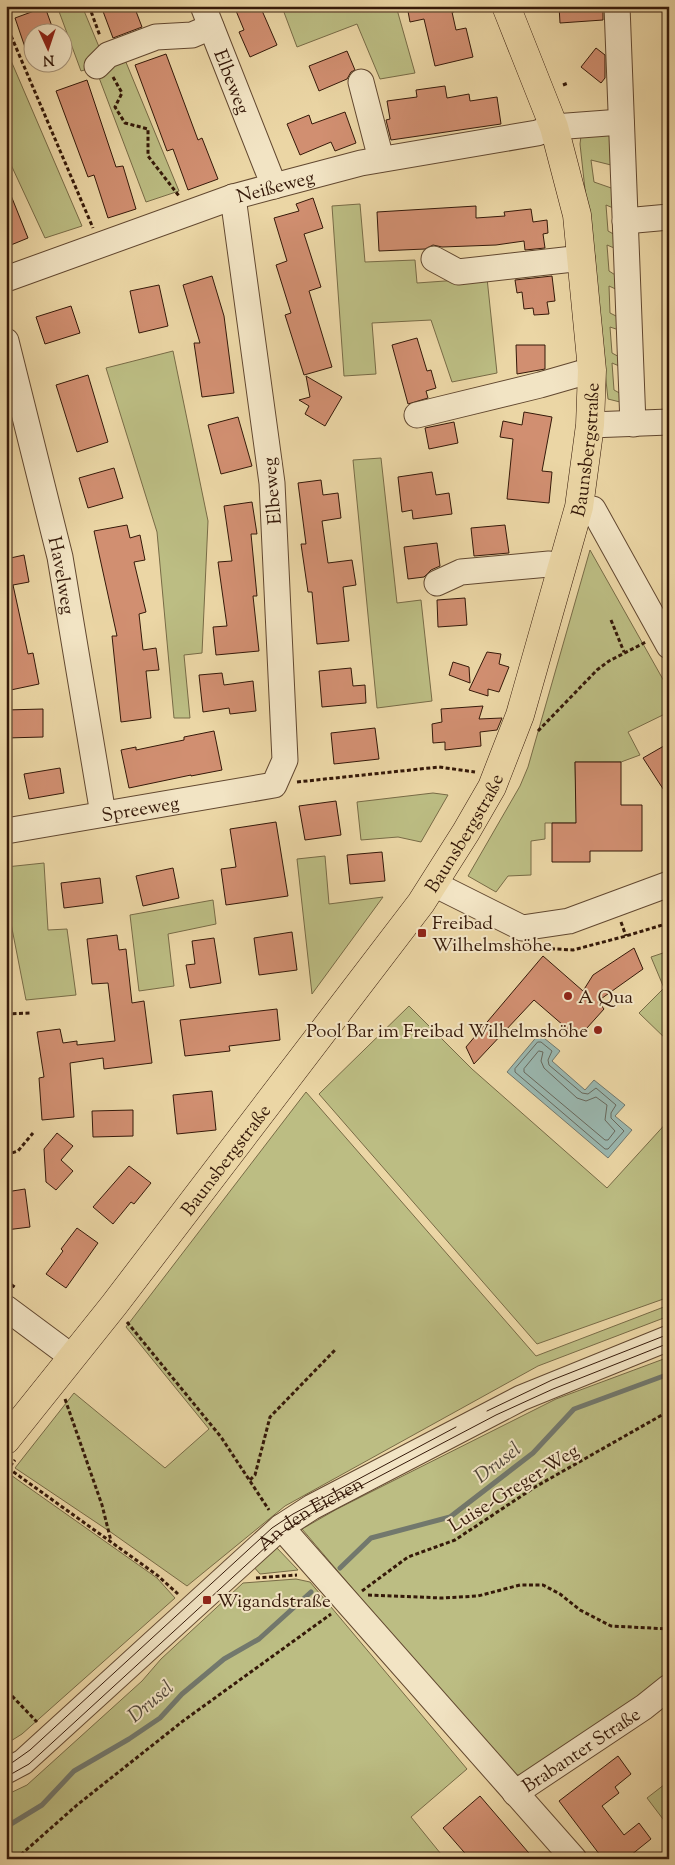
<svg xmlns="http://www.w3.org/2000/svg" width="675" height="1865" viewBox="0 0 675 1865" font-family="'Sorts Mill Goudy',serif">
	<rect width="100%" height="100%" fill="#ebd6a5"/>
	<filter id="stains"><feTurbulence type="fractalNoise" baseFrequency=".004" numOctaves="4"/><feColorMatrix values="0 0 0 0 .2 0 0 0 0 .09 0 0 0 0 .02 0 0 0 .5 -.17"/></filter>
	<radialGradient id="worn" r=".72"><stop offset=".6" stop-color="#630" stop-opacity="0"/><stop offset="1" stop-color="#630" stop-opacity=".3"/></radialGradient>
	<path fill="#bcbd83" stroke="#786b46" d="M57,6H82L102,54L123,55L179,191L146,202L95,67L81,71Z
		M396,6L415,73L380,79L357,24L297,47L282,7Z
		M6,49L82,226L45,238L6,154Z
		M608,134L614,140L615,166L591,160L594,182L617,190L618,210L606,205L608,231L619,237V250L607,245L609,271L620,278V291L609,286L610,313L622,319V331L610,327L612,353L623,359L624,368L612,363L614,390L625,396L624,403L608,399L580,144L581,136Z
		M360,204L365,262L415,260L417,283L487,278L497,373L452,382L431,320L372,323L376,374L344,376L332,206Z
		M173,351L208,521L202,653L184,655L190,718H174L157,532L106,368Z
		M381,458L397,603L421,600L432,701L377,708L353,460Z
		M590,550L669,690V712L628,732L640,755L621,762H575L576,799L597,823H545V839L531,841V875L508,876L496,892L468,876L520,786L528,767Z
		M433,793L448,795L421,842L398,837L361,840L357,802Z
		M325,856L329,904L383,897L312,994L297,859Z
		M44,863L48,930L67,929L76,995L26,1000L6,898V867Z
		M213,900L216,924L168,934L174,986L139,991L130,915Z
		M669,951V1042L639,1013L664,988L651,957Z
		M409,1006L472,1069L607,1188L669,1120V1297L537,1344L319,1094Z
		M306,1092L536,1356L669,1305V1316L538,1366L285,1506L187,1586L112,1533L15,1468L74,1393L165,1468L209,1429L126,1327Z
		M669,1357V1674C621,1711 571,1743 519,1775H511L302,1529L337,1509L556,1399Z
		M8,1473L157,1578L175,1598L22,1734L6,1744V1476Z
		M276,1547L298,1570L260,1574L253,1566Z
		M296,1579L310,1582L467,1769L411,1817L445,1859H6V1795L27,1785L142,1681L161,1659L243,1583Z
		M669,1781V1827L647,1798Z"/>
	<path fill="#9ab7af" stroke="#72786d" d="M539,1034L560,1051L552,1061L585,1090L594,1080L625,1105L615,1116L632,1130L608,1158L507,1072Z"/>
	<g fill="none" stroke-linecap="round" stroke-linejoin="round">
		<path stroke="#68685c" stroke-width="1" d="M538,1042H541L552,1051L548,1060L549,1065L582,1093L588,1094L596,1088L616,1105L611,1113V1118L624,1131L608,1149H605L515,1072V1069Z
			M539,1051L543,1052L541,1061L544,1068L577,1098L586,1101L596,1097L607,1105L605,1120L615,1131L608,1140H605L524,1072V1069Z"/>
		<path stroke="#72786d" stroke-width="5" d="M340,1568L371,1538L450,1517L533,1453L574,1409L669,1374
			M6,1827L42,1805L74,1771L129,1739L160,1718L182,1694L224,1659L259,1639L311,1592"/>
	</g>
	<path fill="#d18f71" stroke="#351909" d="M101,6H134L142,27L113,38Z
		M234,6H260L277,45L250,57L239,32L244,30Z
		M407,6H454V12H452L456,30L466,28L473,57L435,66L424,19L410,22Z
		M559,6H603V20L560,23Z
		M45,7L54,32H32V61L30,62L15,18Z
		M596,48L605,55V78L601,83L581,67Z
		M347,51L355,70L351,72L347,79L319,91L309,66Z
		M166,54L198,140L202,138L218,179L188,190L173,149L167,151L135,65Z
		M87,80L116,167L123,166L136,209L108,218L94,175L88,177L56,91Z
		M445,86L447,98L469,94L470,101L497,97L501,124L391,140L386,120L390,119L387,101L417,97L416,90Z
		M345,112L356,143L335,151L331,142L300,155L287,124L309,115L312,124Z
		M6,183L28,238L6,247Z
		M313,198L323,228L304,234L321,287L309,291L332,367L304,375L285,315L291,313L276,265L287,261L274,218L299,211L296,204Z
		M476,206V218L505,216L504,212L531,209L533,222L547,220L548,233L543,234L545,248L525,250L524,241L496,245L442,247L433,245L425,249L379,251L377,212Z
		M212,276L224,316L234,393L202,397L194,343H200L183,285Z
		M552,276L555,301L547,302L549,314L534,315L533,308L524,309L522,292L517,293L515,280Z
		M159,285L168,326L139,333L130,291Z
		M71,306L80,333L45,344L36,317Z
		M417,338L427,371L431,370L436,388L426,391L428,398L408,404L392,345Z
		M516,345H545V369L517,374Z
		M88,375L108,442L77,452L56,385Z
		M306,376L342,397L325,426L305,414L309,406L299,400L310,397Z
		M524,412L552,417L542,471L552,472L549,503L507,499L513,439L500,437L503,421L522,425Z
		M238,417L252,466L221,474L208,425Z
		M454,422L458,443L429,449L425,428Z
		M114,468L123,498L88,508L79,478Z
		M432,472L436,495L449,493L452,514L413,519L412,510L402,512L398,477Z
		M321,480L323,495L338,493L341,518L322,521L328,563L352,560L356,585L343,587L349,641L317,644L312,592H308L301,544H306L298,483Z
		M252,502L257,534H251L257,596H253L259,651L216,655L213,627L227,626L218,562L232,561L224,506Z
		M127,525L130,538L140,535L145,560L134,562L146,612L139,614L143,650L156,648L159,670L146,671L151,718L121,722L112,636H117L94,531Z
		M505,525L509,553L474,556L471,528Z
		M437,543L440,566L431,570L424,577L408,579L404,547Z
		M24,555L29,582L13,585L28,654L33,653L39,684L6,691V559Z
		M465,598L467,625L438,627L437,600Z
		M487,652L501,654L499,664L509,667L499,692L488,689V696L469,690Z
		M453,662L469,667L470,683L449,675Z
		M351,668L353,686L365,685L366,703L322,707L319,671Z
		M222,673L224,685L253,681L256,711L230,714L229,708L203,712L199,675Z
		M483,706L479,719L502,718L497,730L480,732L481,746L445,750V742L433,743L432,724L442,722L441,709Z
		M43,709V737L6,738V710Z
		M375,728L379,759L334,764L331,733Z
		M214,731L222,770L191,776V775L129,788L121,750L136,747V750L184,740V737Z
		M669,743V798L643,758Z
		M575,762H621V805H642V851H590V862H552V823H576Z
		M60,768L64,793L29,799L24,774Z
		M336,801L341,835L305,840L299,806Z
		M276,822L288,896L226,905L221,869L236,867L230,829Z
		M382,852L385,881L350,884L347,855Z
		M173,868L179,898L143,906L136,876Z
		M100,878L103,903L64,908L61,883Z
		M292,932L297,970L259,975L254,938Z
		M117,935L119,950L126,949L132,1003L144,1001L152,1063L104,1069L103,1058L70,1063L74,1117L42,1120L39,1078L44,1077L37,1032L60,1029L63,1043L77,1041V1045L115,1041L108,983L92,984L87,939Z
		M214,938L221,983L190,988L186,965L195,964L192,941Z
		M634,948L643,969L598,1001L604,1009L578,1038L534,1000L474,1064L466,1047L543,956L583,991L593,975Z
		M277,1009L280,1040L229,1046L230,1051L185,1056L180,1020Z
		M212,1091L216,1130L177,1134L173,1095Z
		M133,1110V1136L93,1137L92,1111Z
		M57,1133L73,1146L61,1160L73,1171L56,1190L46,1182L44,1149Z
		M129,1166L151,1183L134,1204L131,1202L113,1224L93,1207Z
		M25,1189L30,1227L6,1230V1192Z
		M77,1228L98,1243L66,1288L46,1274L63,1251L61,1249Z
		M618,1756L631,1774L615,1787L619,1793L602,1806L624,1835L639,1823L651,1839L626,1859H603L559,1801Z
		M480,1796L534,1859H470L443,1828Z"/>
	<g fill="none" stroke-linecap="round" stroke-linejoin="round">
		<g stroke="#624830" stroke-width="27">
			<g id="minor">
				<path id="s1" d="M203,6L274,186"/>
				<path d="M617,6L633,424"/>
				<path d="M97,66L108,55L156,37L192,35L211,27"/>
				<path d="M361,82L381,159"/>
				<path d="M625,221L669,217"/>
				<path d="M434,259L458,272L582,258"/>
				<path id="s2" d="M6,279L233,197L274,186L361,163L537,133L554,127L621,122"/>
				<path id="s3" d="M6,341L60,557L103,814"/>
				<path d="M417,415L540,385L592,370"/>
				<path d="M590,425L669,422"/>
				<path d="M579,507L593,509L669,646"/>
				<path d="M437,583L461,572L549,564L562,567"/>
				<path id="s4" d="M6,831L274,785L285,760L272,483L233,197"/>
				<path d="M434,884L522,928L569,921L669,884"/>
				<path d="M6,1308L72,1357"/>
				<path d="M281,1527L574,1859"/>
				<path id="s5" d="M6,1771L23,1762L281,1527L312,1507L521,1398L669,1338"/>
				<path id="s6" d="M515,1793L644,1707L669,1687"/>
			</g>
		</g>
		<g stroke="#351909" stroke-width="29">
			<g id="major">
				<path id="s7" d="M6,1440L114,1305L421,903L466,832L492,787L520,715L579,507L590,425L592,370L577,215L554,127L506,6"/>
			</g>
		</g>
		<path stroke="#351909" stroke-width="3" stroke-dasharray="4 2.5" stroke-linecap="butt" d="M89,6L100,36
			M6,24L93,228
			M113,77L122,93L115,107L125,123L148,129V156L179,196
			M563,85L568,83
			M611,620L624,652
			M538,731L597,670L609,661L646,642
			M297,782L439,767L475,772
			M621,922L626,936
			M538,948L573,950L626,936L669,923
			M6,1014L31,1013
			M6,1155L18,1151L33,1133
			M6,1281L16,1288
			M127,1322L221,1437L269,1510
			M65,1399L102,1505L111,1541
			M8,1468L157,1575L178,1594
			M6,1471L15,1460
			M250,1480L255,1475L270,1417L335,1350
			M256,1578L297,1575
			M362,1591L408,1557L455,1540L535,1487L669,1411
			M368,1595L442,1598L478,1596L520,1585H543L560,1594L580,1610L611,1626L669,1629
			M12,1696L37,1722
			M16,1859L77,1805L183,1721L331,1614"/>
		<use href="#minor" stroke="#f2e4c4" stroke-width="25"/>
		<use href="#major" stroke="#ebd6a5" stroke-width="28"/>
		<path stroke="#351909" stroke-width="1" d="M487,1411L552,1380L669,1334
			M6,1767L30,1750L272,1528L293,1514L456,1427
			M6,1777L29,1764L280,1534L321,1507L496,1415L553,1389L669,1343"/>
	</g>
	<g fill="#8f2418" stroke="#f2e4c4" stroke-width="2">
		<rect x="417" y="928" width="10" height="10" rx="2.5"/>
		<circle cx="568" cy="996" r="5"/>
		<circle cx="598" cy="1030" r="5"/>
		<rect x="202" y="1595" width="10" height="10" rx="2.5"/>
	</g>
	<g text-anchor="middle" stroke-width="4" stroke-linejoin="round" paint-order="stroke">
		<g font-size="19" fill="#351909" stroke="#f2e4c4">
			<text dy="7" stroke="none"><textPath href="#s1" startOffset="81">Elbeweg</textPath></text>
			<text dy="7" stroke="none"><textPath href="#s2" startOffset="285">Neißeweg</textPath></text>
			<text dy="7" stroke="none"><textPath href="#s7" startOffset="1166">Baunsbergstraße</textPath></text>
			<text transform="translate(271 491) rotate(-95)" y="7">Elbeweg</text>
			<text dy="7" stroke="none"><textPath href="#s3" startOffset="241">Havelweg</textPath></text>
			<text dy="7" stroke="none"><textPath href="#s4" startOffset="136">Spreeweg</textPath></text>
			<text dy="7" stroke="none"><textPath href="#s7" startOffset="761">Baunsbergstraße</textPath></text>
			<text dy="7" stroke="none"><textPath href="#s7" startOffset="356">Baunsbergstraße</textPath></text>
			<text transform="translate(513 1487) rotate(-32)" y="7">Luise-Greger-Weg</text>
			<text dy="7" stroke="none"><textPath href="#s5" startOffset="400">An den Eichen</textPath></text>
			<text dy="7" stroke="none"><textPath href="#s6" startOffset="79">Brabanter Straße</textPath></text>
		</g>
		<g font-size="19" fill="#351909" stroke="#f2e4c4" text-anchor="start">
			<text x="432" y="929">Freibad<tspan x="432" dy="22">Wilhelmshöhe</tspan></text>
			<text x="578" y="1003">A Qua</text>
			<text x="588" y="1037" text-anchor="end">Pool Bar im Freibad Wilhelmshöhe</text>
			<text x="217" y="1607">Wigandstraße</text>
		</g>
		<g font-size="20" font-style="italic" fill="#53483b" stroke="#f2e4c4">
			<text transform="translate(497 1462) rotate(-38)" y="7">Drusel</text>
			<text transform="translate(150 1701) rotate(-40)" y="7">Drusel</text>
		</g>
	</g>
	<rect width="675" height="1865" fill="none" stroke="#ebd6a5" stroke-width="25"/>
	<rect x="8" y="8" width="660" height="1850" fill="none" stroke="#351909" stroke-width="2.5"/>
	<rect x="12" y="12" width="650" height="1840" fill="none" stroke="#351909"/>
	<g transform="translate(48 48) rotate(177)"><circle r="24" fill="#f2e4c4" stroke="#a69379"/>
	<path d="M0-4L9 19L0 12L-9 19Z" fill="#8f2418"/>
	<text y="-8" font-size="14" font-weight="bold" text-anchor="middle" fill="#351909">N</text>
	</g>
	<rect width="100%" height="100%" filter="url(#stains)"/>
	<rect width="100%" height="100%" fill="url(#worn)"/>
</svg>
